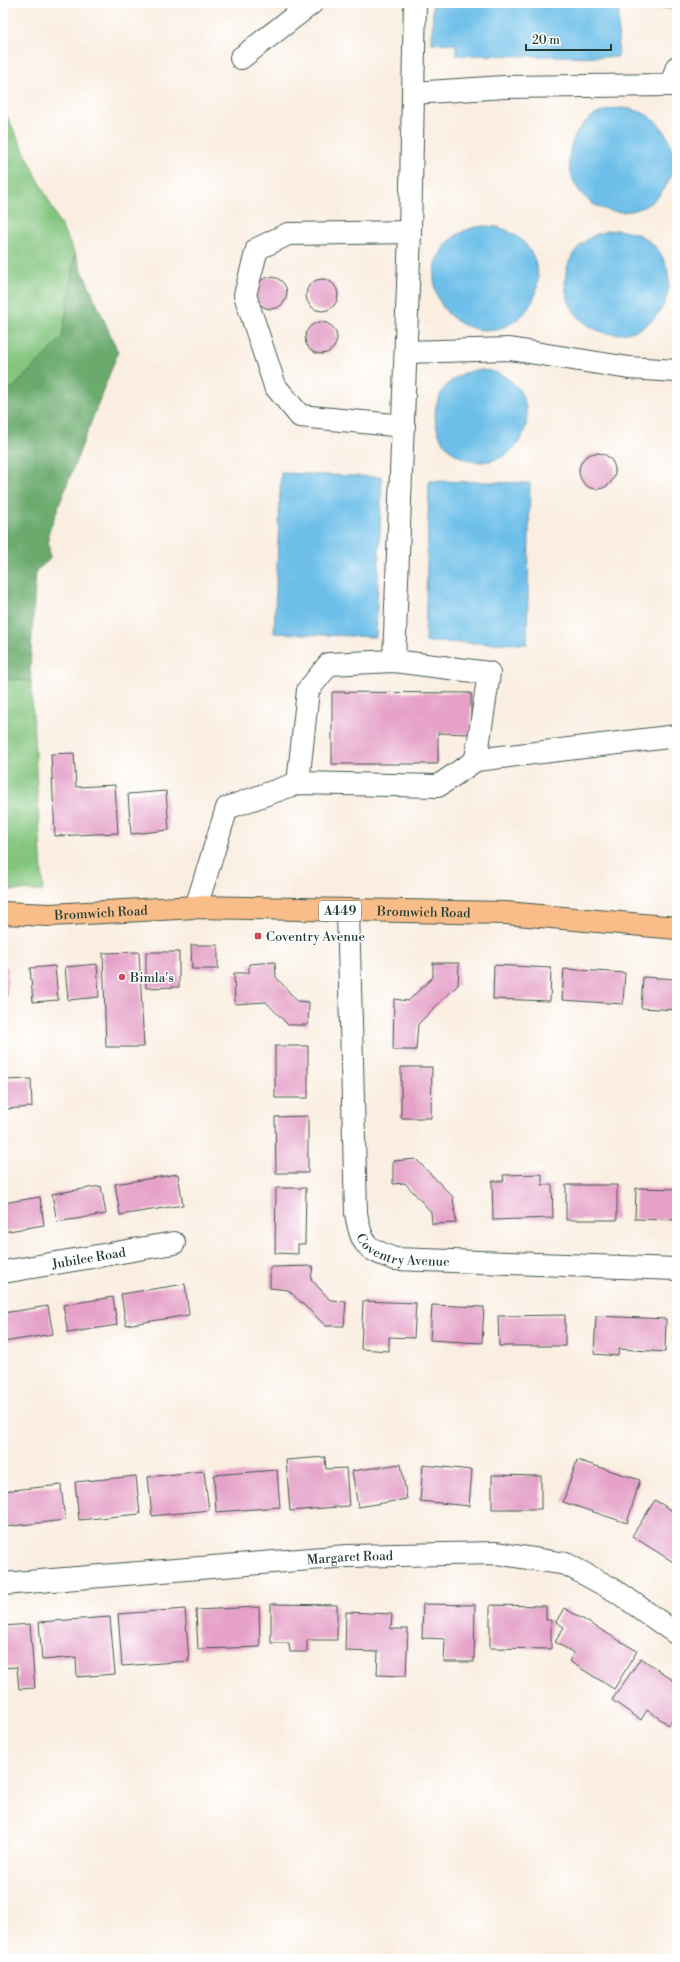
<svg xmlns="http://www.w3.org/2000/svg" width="680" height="1962" viewBox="0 0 680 1962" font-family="'Libre Bodoni',serif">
	<rect width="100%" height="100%" fill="#fff"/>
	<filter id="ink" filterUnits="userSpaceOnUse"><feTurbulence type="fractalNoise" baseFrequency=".025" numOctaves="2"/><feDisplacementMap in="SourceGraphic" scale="8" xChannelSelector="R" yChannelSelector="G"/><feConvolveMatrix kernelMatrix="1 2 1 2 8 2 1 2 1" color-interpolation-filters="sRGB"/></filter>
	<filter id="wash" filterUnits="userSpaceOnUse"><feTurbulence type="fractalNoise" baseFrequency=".012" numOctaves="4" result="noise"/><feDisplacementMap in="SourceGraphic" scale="16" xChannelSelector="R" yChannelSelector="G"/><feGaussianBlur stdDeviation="0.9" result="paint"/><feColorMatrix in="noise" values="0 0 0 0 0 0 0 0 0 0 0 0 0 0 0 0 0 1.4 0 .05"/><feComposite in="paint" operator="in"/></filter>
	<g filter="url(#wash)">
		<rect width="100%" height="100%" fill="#faeee1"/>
		<path fill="#83c57e" stroke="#518159" d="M655,3H677V8H655Z
			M3,108L75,254L62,338L13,388L3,390Z
			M3,678L31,682L43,891L3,890Z"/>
		<path fill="#6aaa6d" stroke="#447450" d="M75,254L118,352L48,534L50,559L36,571L30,669L31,682L3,678V390L13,388L62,338Z"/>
		<path fill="#6dbfe9" stroke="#467e8e" d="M433,3H619L618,57L456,55V44L432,43Z
			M569 160a52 52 0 1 1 104 0a52 52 0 1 1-104 0Z
			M434 278a52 52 0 1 1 104 0a52 52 0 1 1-104 0Z
			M565 282a52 52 0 1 1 104 0a52 52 0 1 1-104 0Z
			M435 416a46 46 0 1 1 92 0a46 46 0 1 1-92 0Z
			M281,473L382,477L376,637L274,633Z
			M429,481L530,483L527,644L425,642Z"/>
		<g id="blocks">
			<path fill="#e5a1c8" d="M255 293a16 16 0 1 1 32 0a16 16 0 1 1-32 0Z
				M306 295a16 16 0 1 1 32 0a16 16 0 1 1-32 0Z
				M305 338a16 16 0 1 1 32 0a16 16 0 1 1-32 0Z
				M579 471a18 18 0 1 1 36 0a18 18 0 1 1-36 0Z
				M332,692L471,693V734L438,733V764H332Z
				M74,753L76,787L115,785L118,833L55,836L51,754Z
				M166,791L169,830L131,834L128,794Z
				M191,945H218V969H192Z
				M139,952L144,1047H106L103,953Z
				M146,952H179V987L146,988Z
				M275,962L276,977L297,1001L309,1002L308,1025H288L266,1002L235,1004L234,973H249V964Z
				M433,963H459L458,985L418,1024L416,1050H393L394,999L408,1001L433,977Z
				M97,964L99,997L68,1000L65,967Z
				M494,965L551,968L550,1001L493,999Z
				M55,966L58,1000L33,1002L30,968Z
				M3,967H8L7,997H3Z
				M564,969L625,973L623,1004L562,1000Z
				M643,977L677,979V1010L641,1008Z
				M275,1046H308V1098H275Z
				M401,1067H432L431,1118H401Z
				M31,1079L32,1107L6,1109L4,1080Z
				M308,1116V1173H276L275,1117Z
				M416,1159L453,1197L456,1223L432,1224L431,1212L405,1183L393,1184V1161Z
				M178,1174L183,1205L120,1215L115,1184Z
				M542,1174V1185H552L553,1218L493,1220L492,1181H504L503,1175Z
				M566,1185H617V1220H566Z
				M101,1186L106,1214L57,1222L52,1194Z
				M276,1188H306L305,1244H298V1254L275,1253Z
				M636,1188L677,1189V1220L635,1219Z
				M40,1197L44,1225L3,1232V1203Z
				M313,1266L311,1279L330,1300L346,1301L344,1326H326L288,1290L270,1288V1267Z
				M185,1284L189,1315L126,1325L121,1294Z
				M113,1297L117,1325L68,1333L63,1305Z
				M363,1301L416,1303L414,1338L389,1337V1351L361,1349Z
				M432,1305L484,1307L482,1343L430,1340Z
				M48,1306L53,1334L3,1342V1313Z
				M675,1313H677V1347H674Z
				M565,1315V1346H499L498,1316Z
				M596,1316L666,1319L665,1352L619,1349L618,1356L594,1354Z
				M325,1457L326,1469L346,1468L349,1506L290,1511L286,1460Z
				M577,1460L640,1480L627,1523L563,1502Z
				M401,1464L407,1499L358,1507L352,1471Z
				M423,1465L472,1470L469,1506L420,1501Z
				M277,1470L280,1507L216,1512L214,1475Z
				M204,1471L209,1510L152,1516L148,1477Z
				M492,1475L541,1476V1509H492Z
				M136,1476L140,1514L79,1520L75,1482Z
				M61,1485L65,1520L4,1527L3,1491Z
				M655,1500L677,1514V1557L673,1562L632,1536Z
				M271,1604L337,1605V1640H307V1652H290L289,1643H271Z
				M423,1604L475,1605L474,1662H444L445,1639L422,1638Z
				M490,1605L546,1606V1620H551V1649L490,1648Z
				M259,1607L260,1647L198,1649L196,1610Z
				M564,1608L637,1651L614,1689L569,1661L574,1653L555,1642L564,1627L556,1622Z
				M185,1609L189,1661L122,1666L118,1614Z
				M346,1612L392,1614L391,1629H408L406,1676L377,1675L378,1652L345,1651Z
				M110,1617L115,1674L77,1677L76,1657L42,1660L39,1622Z
				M30,1624L35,1688L19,1689L17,1667L3,1668V1626Z
				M641,1658L677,1683V1714L669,1725L647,1710L641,1720L612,1700Z"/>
		</g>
	</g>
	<g filter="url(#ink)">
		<use href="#blocks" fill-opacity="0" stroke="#40584e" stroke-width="1"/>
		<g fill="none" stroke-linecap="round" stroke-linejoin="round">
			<g stroke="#40584e" stroke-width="24">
				<g id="minor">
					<path d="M241,58L312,3"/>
					<path d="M413,93L504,87L671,85L677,67"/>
					<path d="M406,352L510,349L629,368L677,371"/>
					<path d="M404,426L300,416L275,386L245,295L257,249L288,234L410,232"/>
					<path d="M394,661L410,232L415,3"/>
					<path d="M298,783L308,690L329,664L394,661L489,673L476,760"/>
					<path d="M196,907L227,808L298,783L438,786L476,760L677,736"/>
					<path id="s1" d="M348,911L356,1213C362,1245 364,1248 395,1259L677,1269"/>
					<path id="s2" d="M3,1272L174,1243"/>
					<path id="s3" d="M3,1584L347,1556L496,1553L566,1564L616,1591L677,1634"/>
				</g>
			</g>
			<g stroke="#40584e" stroke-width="24">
				<g id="major">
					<path id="s4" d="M3,913L50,915L196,907L506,913L677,928"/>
				</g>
			</g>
			<use href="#minor" stroke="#fff" stroke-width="22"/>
			<use href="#major" stroke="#f8bd89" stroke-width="22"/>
		</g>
	</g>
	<g fill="#d1495b" stroke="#fff" stroke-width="1.5">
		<rect x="254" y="932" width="8" height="8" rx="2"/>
		<circle cx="122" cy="977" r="4"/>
	</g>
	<g text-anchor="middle" stroke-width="3" stroke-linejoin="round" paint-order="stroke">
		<rect fill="#fff" stroke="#627771" stroke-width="1" x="319" y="901" width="42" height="20" rx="3"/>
		<g font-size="12" font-weight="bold" fill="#1f3d34">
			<text x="340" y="915">A449</text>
		</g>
		<g font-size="13" fill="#1f3d34" stroke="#fff">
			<text dy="5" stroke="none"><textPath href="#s4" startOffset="98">Bromwich Road</textPath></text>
			<text dy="5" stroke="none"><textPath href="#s4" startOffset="421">Bromwich Road</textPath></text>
			<text dy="5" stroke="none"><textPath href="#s1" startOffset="373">Coventry Avenue</textPath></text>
			<text dy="5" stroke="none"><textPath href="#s2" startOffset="87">Jubilee Road</textPath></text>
			<text dy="5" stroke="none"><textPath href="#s3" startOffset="348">Margaret Road</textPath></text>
		</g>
		<g font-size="13" fill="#1f3d34" stroke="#fff" text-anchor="start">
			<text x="266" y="941">Coventry Avenue</text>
			<text x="130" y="982">Bimla's</text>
		</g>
	</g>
	<rect width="680" height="1962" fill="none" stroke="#fff" stroke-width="16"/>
	<path d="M526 44v6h85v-6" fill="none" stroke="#1f3d34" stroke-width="2"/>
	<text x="532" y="44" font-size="12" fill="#1f3d34" stroke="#ffffff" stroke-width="3" paint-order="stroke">20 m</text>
</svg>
